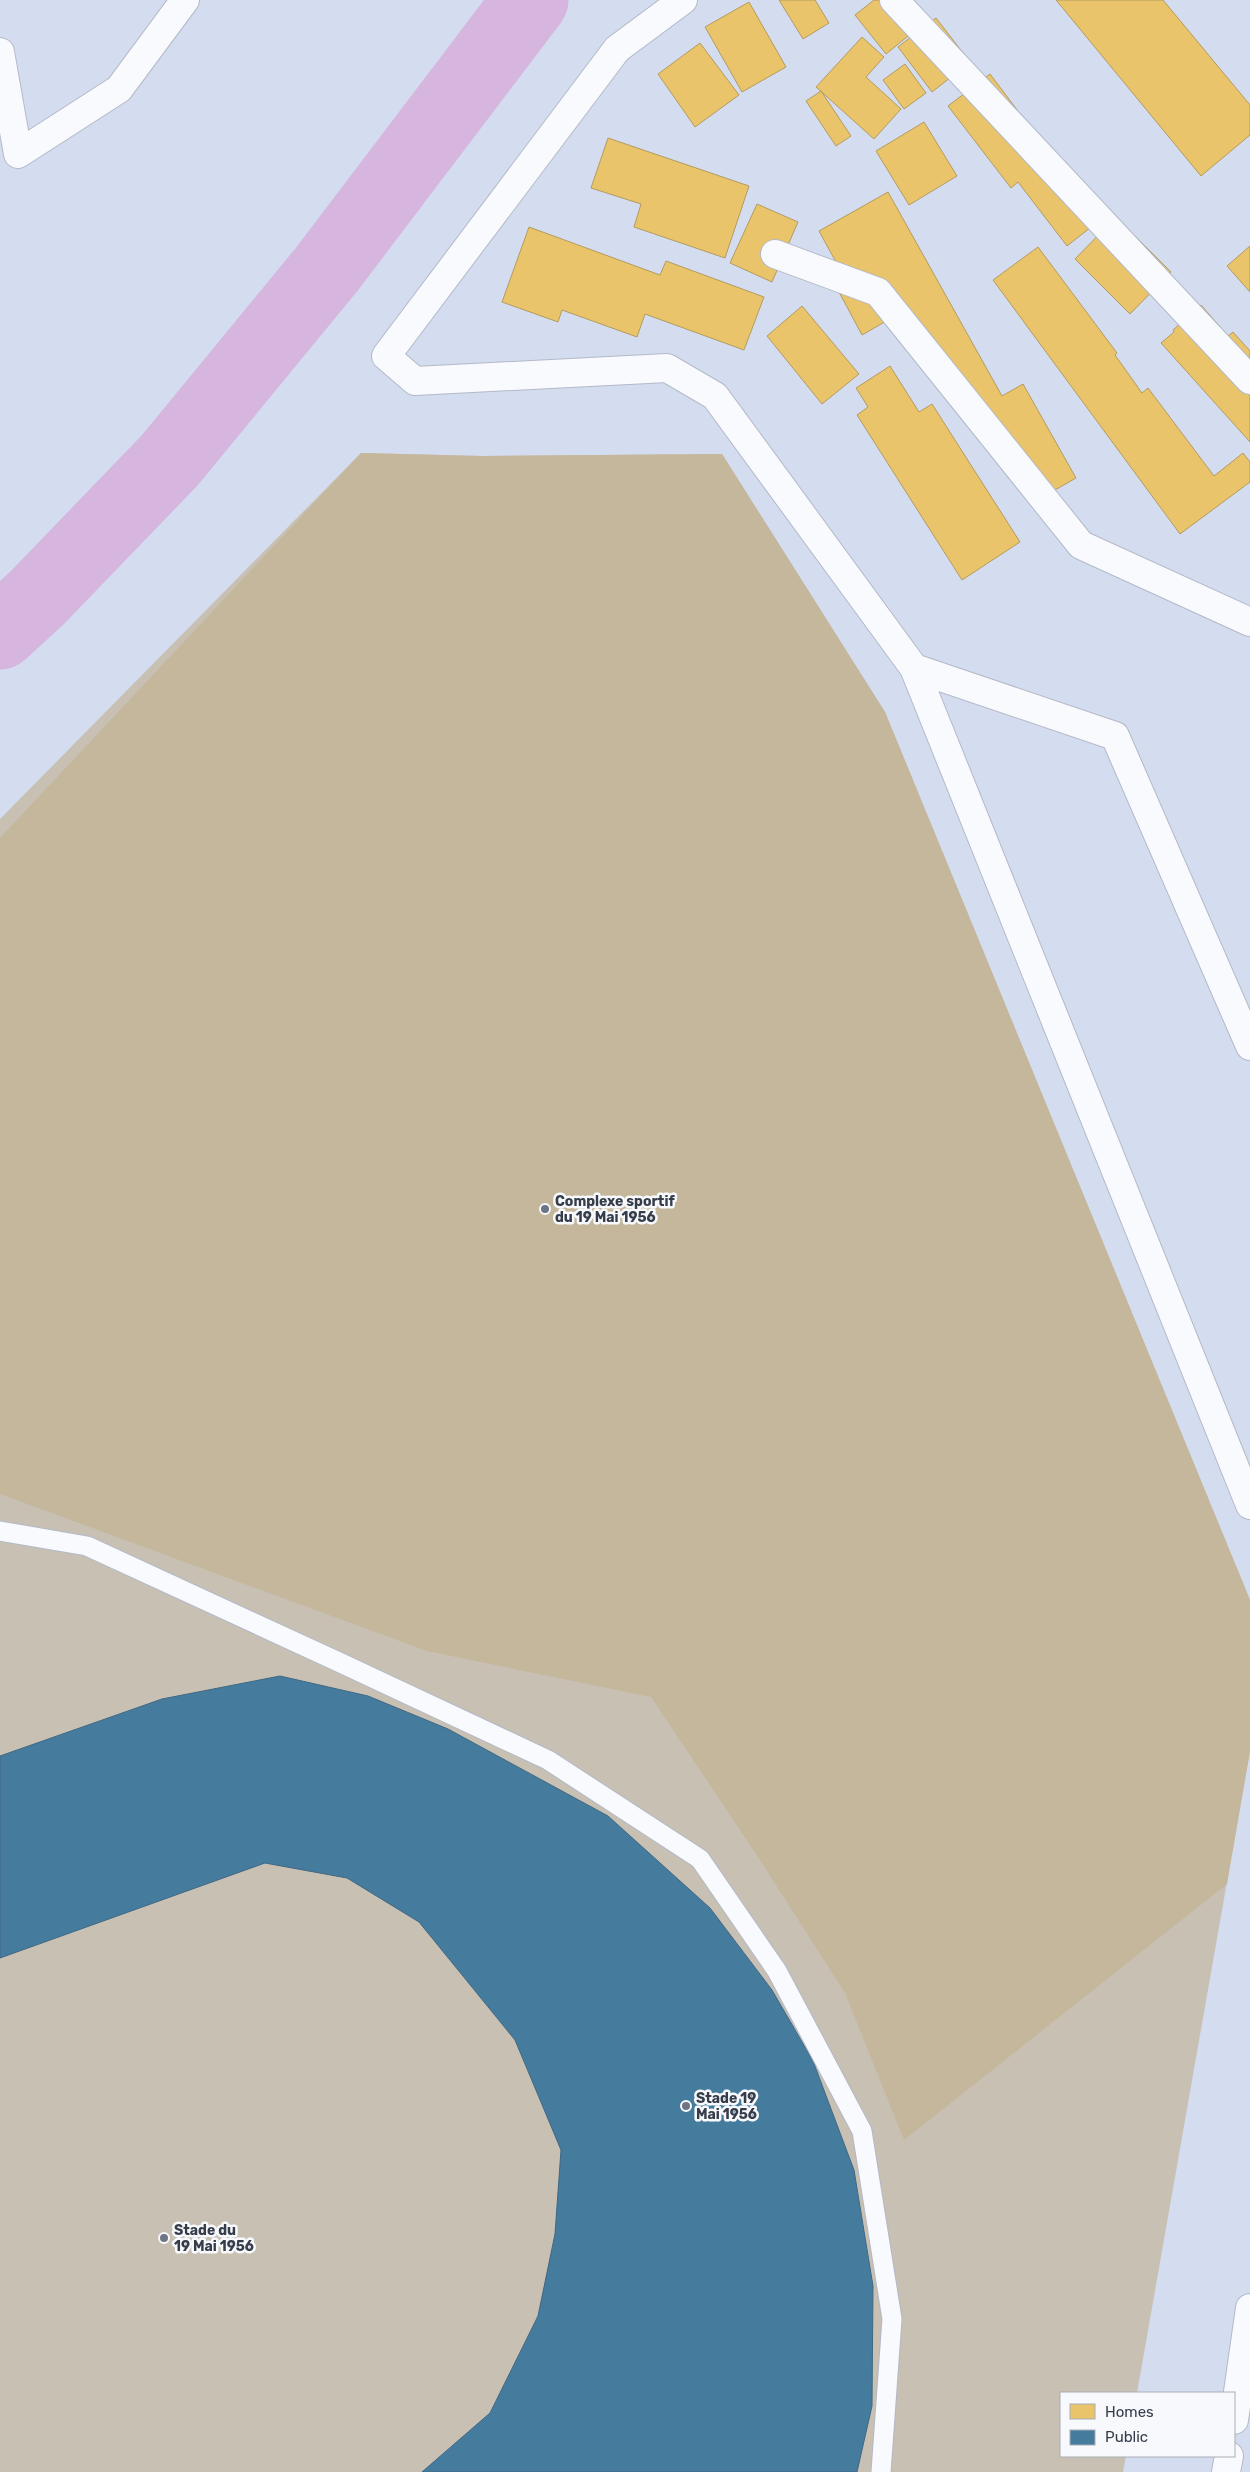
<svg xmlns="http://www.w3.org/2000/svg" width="1250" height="2472" viewBox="0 0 1250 2472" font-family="Rubik,sans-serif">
	<rect width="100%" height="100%" fill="#d4dcef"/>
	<path fill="#c7c0b3" d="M361,453L481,456L722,454L885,712L1250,1600V1751L1137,2393H1061V2456H1126L1123,2472H0V819Z"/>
	<path fill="#c4b79c" d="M361,453L481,456L722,454L885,712L1250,1600V1751L1227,1884L904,2140L845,1993L758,1857L651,1697L427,1651L0,1494V838Z"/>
	<path fill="#e9c46a" stroke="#b39b60" d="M779,0H815L829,23L803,39Z
		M874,0H914L929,19L886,54L855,15Z
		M1056,0H1163L1250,105V135L1201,176Z
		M749,2L786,67L742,92L705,27Z
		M936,18L970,62L932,92L898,47Z
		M862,37L884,57L866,77L901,109L874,139L816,87Z
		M700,43L739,95L695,127L658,74Z
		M905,64L926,93L904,109L883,80Z
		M990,74L1100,220L1067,246L1018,182L1011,188L948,106Z
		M821,91L851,136L836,146L806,101Z
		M924,122L957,176L909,205L876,151Z
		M608,138L749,186L725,258L634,227L641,204L591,188Z
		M888,192L1002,396L1023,384L1076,478L1032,503L902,312L862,335L839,292L849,286L819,231Z
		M757,204L798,222L772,282L730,263Z
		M1116,217L1171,272L1130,314L1075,259Z
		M529,227L660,275L666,261L764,297L744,350L645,314L637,337L562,310L558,322L502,302Z
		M1250,246V292L1227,266Z
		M1038,247L1117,353L1115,355L1142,393L1148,388L1214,476L1243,453L1250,462V482L1180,534L993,280Z
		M1201,305L1228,336L1233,332L1250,351V442L1161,343L1174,332L1173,330Z
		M802,306L859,374L822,404L767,336Z
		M890,366L919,412L932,404L1020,542L962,580L857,415L868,407L856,388Z"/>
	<path fill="#457b9d" stroke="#406884" d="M280,1676L368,1696L448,1729L608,1816L710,1908L772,1990L813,2061L854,2170L873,2286L872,2406L857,2472H422L490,2413L538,2316L555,2234L561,2150L515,2040L419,1922L347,1878L265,1863L0,1958V1756L162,1699Z"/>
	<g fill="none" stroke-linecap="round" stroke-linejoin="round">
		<path stroke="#d6b6de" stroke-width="75" d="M0,632L37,598L170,460L327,269L531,0"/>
		<g stroke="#b3b9c8" stroke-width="21">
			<path id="service" d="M0,1531L87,1546L343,1664L548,1760L700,1859L777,1971L862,2131L892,2319L881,2472"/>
		</g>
		<g stroke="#b3b9c8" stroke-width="30">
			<path id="minor" d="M683,0L617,49L386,356L415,381L667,368L715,396L914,668L1250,1505
				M894,0L1250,380
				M0,52L18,154L119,89L185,0
				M775,254L878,292L1081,545L1250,622
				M914,668L1115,736L1250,1046
				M1234,2420L1250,2308
				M1226,2472L1229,2456"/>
		</g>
		<use href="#service" stroke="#f9fafd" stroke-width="19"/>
		<use href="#minor" stroke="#f9fafd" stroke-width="28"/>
	</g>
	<g fill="#6d7484" stroke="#f7f9fc" stroke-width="2">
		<circle cx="545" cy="1209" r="5"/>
		<circle cx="686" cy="2106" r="5"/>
		<circle cx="164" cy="2238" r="5"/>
	</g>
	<g text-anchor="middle" stroke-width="5" stroke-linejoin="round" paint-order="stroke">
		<g font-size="14" font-weight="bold" fill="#353c4a" stroke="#f7f9fc" text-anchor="start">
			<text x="555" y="1206">Complexe sportif<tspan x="555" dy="16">du 19 Mai 1956</tspan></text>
			<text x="696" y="2103">Stade 19<tspan x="696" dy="16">Mai 1956</tspan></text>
			<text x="174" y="2235">Stade du<tspan x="174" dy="16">19 Mai 1956</tspan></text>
		</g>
	</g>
	<rect x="1060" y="2392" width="175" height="65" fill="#f7f9fc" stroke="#a9adb5"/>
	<rect x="1070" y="2404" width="25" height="15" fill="#e9c46a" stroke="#a9adb5"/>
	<text x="1105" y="2417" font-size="15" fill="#353c4a">Homes</text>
	<rect x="1070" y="2430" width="25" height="15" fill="#457b9d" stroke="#a9adb5"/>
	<text x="1105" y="2442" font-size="15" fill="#353c4a">Public</text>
</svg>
